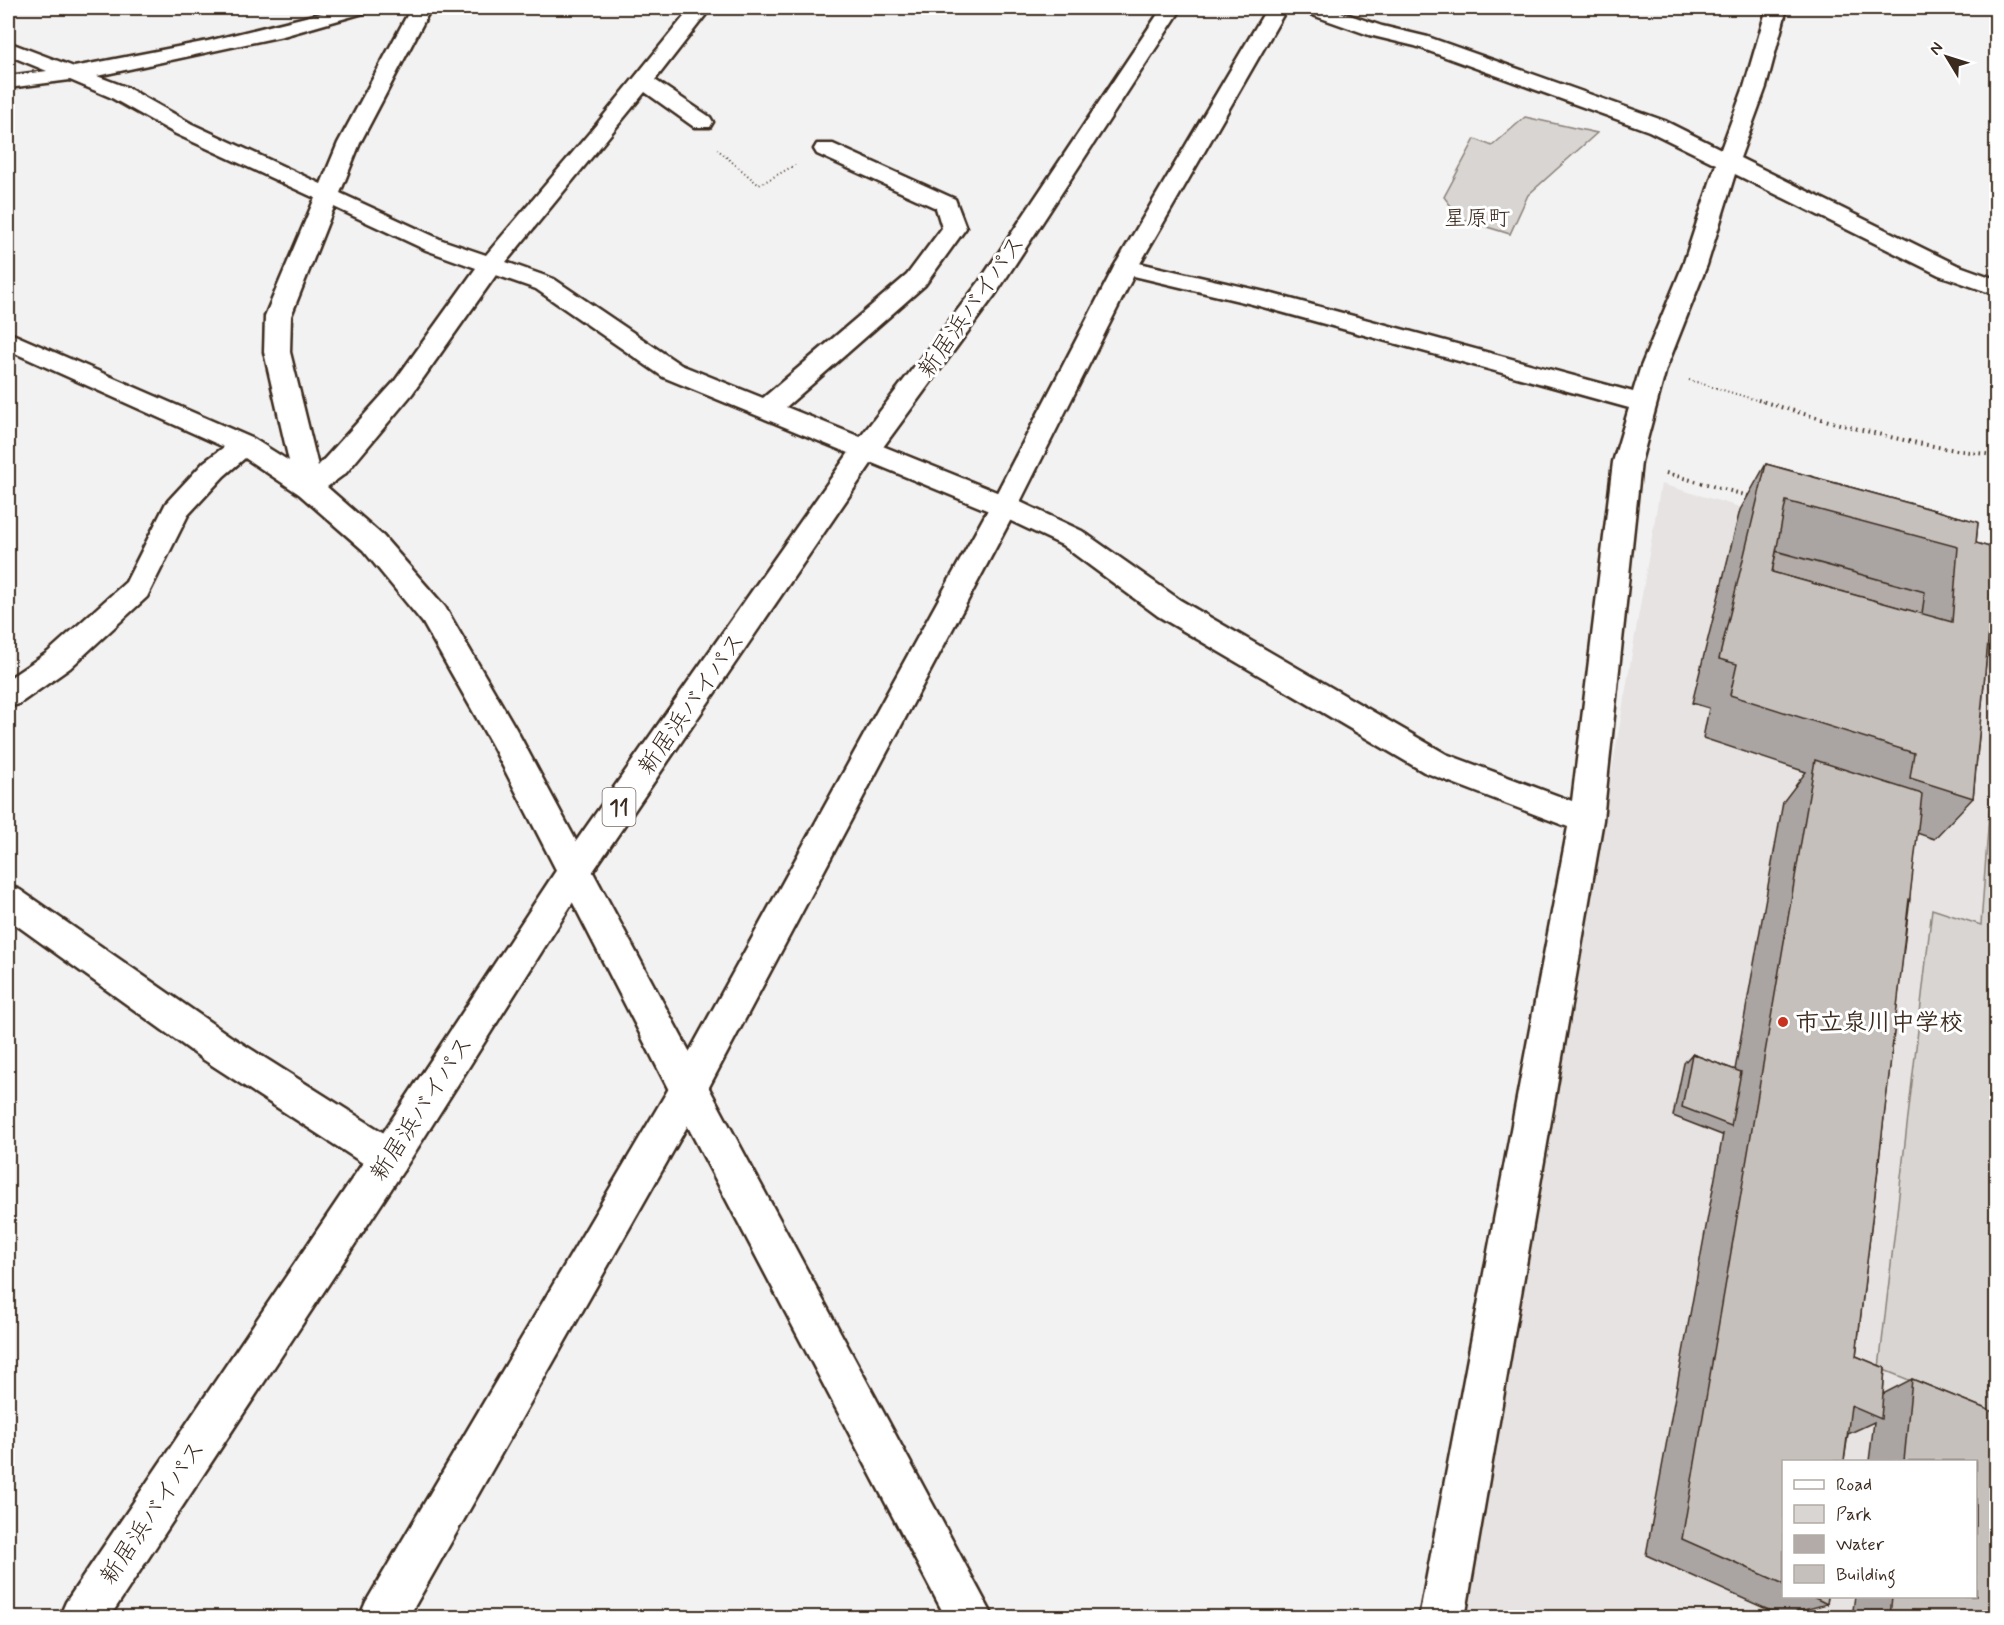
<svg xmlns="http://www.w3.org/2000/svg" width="2004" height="1625" viewBox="0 0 2004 1625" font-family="Mynerve,'Klee One',sans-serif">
	<rect width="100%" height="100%" fill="#f3f2f2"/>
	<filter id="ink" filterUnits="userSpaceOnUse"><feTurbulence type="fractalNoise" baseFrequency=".0167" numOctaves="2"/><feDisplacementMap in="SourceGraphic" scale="12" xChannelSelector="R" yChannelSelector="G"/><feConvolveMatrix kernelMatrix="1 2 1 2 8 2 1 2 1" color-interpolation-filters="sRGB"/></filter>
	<g filter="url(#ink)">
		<path fill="#e6e3e2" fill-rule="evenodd" d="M1661,484L1996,582V1617L1483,1618L1468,1610ZM1784,1462H1976V1596H1784Z"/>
		<path fill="#d8d5d2" stroke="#8a8078" stroke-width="1.5" d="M1525,117L1597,133L1528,195L1510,234L1461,219L1444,197L1475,139L1492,146Z
			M1996,718V1415L1879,1368L1932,909L1981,925Z"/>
		<path fill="#b2aba7" stroke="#827770" stroke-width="1.5" d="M1759,547L1925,592L1917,667L1745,617Z"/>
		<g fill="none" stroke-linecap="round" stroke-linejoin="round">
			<g stroke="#3b2a1e" stroke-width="5">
				<path id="minor" d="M342,8H370L367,12L283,36L97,76L126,87L192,124L321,184L338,143L411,8H431L360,143L340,193L442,240L486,255L596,125L691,8H711L655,80L710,117L713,122L710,127H694L645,92L506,262L554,279L681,365L763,398L907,275L942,228L936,208L817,154L814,149L817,144H833L955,199L966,228L925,285L786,407L1014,499L1082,531L1180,600L1446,754L1572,801L1613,462L1629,408L1252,304L1117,272L1114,267L1117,262L1126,260L1265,292L1633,392L1640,369L1683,265L1716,164L1649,131L1415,46L1369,35L1304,12L1301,8H1329L1382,26L1428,37L1665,121L1721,149L1744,87L1767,8H1787L1766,87L1740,158L1957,265L1996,279V295L1939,275L1735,174L1707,265L1666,369L1641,462L1603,820L1465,1618H1419L1568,827L1424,772L1158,616L1062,545L994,513L663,377L536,289L496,275L412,394L346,473L327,487L383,536L445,607L516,729L994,1618H946L675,1102L492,745L423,623L363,550L299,494L245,458L224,476L188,515L147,597L70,668L19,704L8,707V679L48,652L126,582L166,503L204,462L224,447L8,350V332L254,439L289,461L264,352L265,316L315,198L176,134L110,97L70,80L8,88V76L47,71L8,55V42L74,67L208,41ZM334,207L426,250L476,268L394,382L318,466L290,352L291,316Z
					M8,885L20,890L230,1036L403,1145L408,1158L403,1171L389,1176L375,1171L204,1060L8,919Z"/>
			</g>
			<g stroke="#3b2a1e" stroke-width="5">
				<path id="highway" d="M1162,8H1182L997,292L875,458L587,880L403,1171L109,1618H59L66,1602L375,1145L563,860L855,444L979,282Z
					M1267,8H1287L1138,267L1018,506L701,1102L408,1618H359L366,1602L675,1078L990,506L1114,267Z"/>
			</g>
			<path stroke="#3b2a1e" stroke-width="2" stroke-dasharray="1 3" stroke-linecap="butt" d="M717,149L759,185L795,165
				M1689,380L1763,402"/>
			<path stroke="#3b2a1e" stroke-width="4" stroke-dasharray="1.5 4.5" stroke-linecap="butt" d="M1758,400C1832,423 1919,448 1996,455
				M1666,473L1752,497"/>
			<use href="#minor" fill="#fff" fill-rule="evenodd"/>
			<use href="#highway" fill="#fff" fill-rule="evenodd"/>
		</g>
		<path fill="#aaa5a3" stroke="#3b2a1e" stroke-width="1.5" fill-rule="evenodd" d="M1766,464L1978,522L1976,543L1996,549V558L1973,798L1934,839L1917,833L1856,1356L1885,1368L1883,1394L1912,1379L1996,1413V1617H1852L1855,1596H1976V1461H1869L1874,1422L1848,1434L1844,1461H1784V1596H1828L1827,1604L1782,1616L1646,1555L1723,1134L1722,1135L1673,1116L1684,1063L1692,1054L1735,1070L1783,802L1806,772L1703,738L1709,708L1692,703L1740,510ZM1776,551L1925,592L1922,614L1772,572Z"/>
		<path fill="#c6c0bd" stroke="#3b2a1e" stroke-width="1.5" fill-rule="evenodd" d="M1766,464L1978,522L1976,543L1996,549V558L1973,798L1910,778L1914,753L1730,695L1737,664L1719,659ZM1786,501L1958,547L1952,622L1772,572Z
			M1815,760L1922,794L1856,1356L1885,1368L1881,1419L1851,1406L1844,1461H1784V1584L1682,1539Z
			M1909,899H1910L1903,953V952Z
			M1692,1054L1741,1072L1731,1126L1682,1107Z
			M1912,1379L1996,1413V1617H1890L1892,1596H1976V1461H1904Z
			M1811,1596H1828L1827,1604Z"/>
	</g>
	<circle fill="#c8321e" stroke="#fff" stroke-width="2" cx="1783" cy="1022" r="6"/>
	<g text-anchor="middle" stroke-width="6" stroke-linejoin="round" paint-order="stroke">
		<g font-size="22" fill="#3b2a1e" stroke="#fff">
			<text x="1477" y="225">星原町</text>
		</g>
		<rect fill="#fff" stroke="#766a62" stroke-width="1.5" x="602.5" y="788" width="33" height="38" rx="4.5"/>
		<g font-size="22" font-weight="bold" fill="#3b2a1e">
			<text x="619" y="815">11</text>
		</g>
		<g font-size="24" fill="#3b2a1e" stroke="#fff">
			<text transform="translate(971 306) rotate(-55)" y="8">新居浜バイパス</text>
			<text transform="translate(691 703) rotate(-55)" y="8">新居浜バイパス</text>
			<text transform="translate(421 1108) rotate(-57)" y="8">新居浜バイパス</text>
			<text transform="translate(152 1512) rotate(-56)" y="8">新居浜バイパス</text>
		</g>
		<g font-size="24" font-weight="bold" fill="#3b2a1e" stroke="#fff" text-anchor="start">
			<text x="1795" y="1030">市立泉川中学校</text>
		</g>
	</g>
	<rect width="2004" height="1625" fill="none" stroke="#fff" stroke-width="30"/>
	<rect x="15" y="15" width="1974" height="1595" fill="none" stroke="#3b2a1e" stroke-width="2" filter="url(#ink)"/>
	<rect x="1782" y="1460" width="195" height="138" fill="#ffffff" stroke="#b1aaa5" stroke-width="1.5"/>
	<rect x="1794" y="1480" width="30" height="9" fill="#ffffff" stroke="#b1aaa5" stroke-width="1.5"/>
	<text x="1836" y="1490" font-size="18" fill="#3b2a1e">Road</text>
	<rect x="1794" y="1505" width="30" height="18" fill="#d8d5d2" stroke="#b1aaa5" stroke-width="1.5"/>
	<text x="1836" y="1520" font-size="18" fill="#3b2a1e">Park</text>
	<rect x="1794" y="1535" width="30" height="18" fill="#b2aba7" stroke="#b1aaa5" stroke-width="1.5"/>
	<text x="1836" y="1550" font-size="18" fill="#3b2a1e">Water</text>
	<rect x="1794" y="1565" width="30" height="18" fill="#c6c0bd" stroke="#b1aaa5" stroke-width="1.5"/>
	<text x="1836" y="1580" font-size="18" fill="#3b2a1e">Building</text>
	<g transform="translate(1947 57) rotate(308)" stroke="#ffffff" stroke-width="4.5" paint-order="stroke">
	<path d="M0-4.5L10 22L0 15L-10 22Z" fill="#3b2a1e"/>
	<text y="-9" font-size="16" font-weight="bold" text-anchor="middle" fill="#3b2a1e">N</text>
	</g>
</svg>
